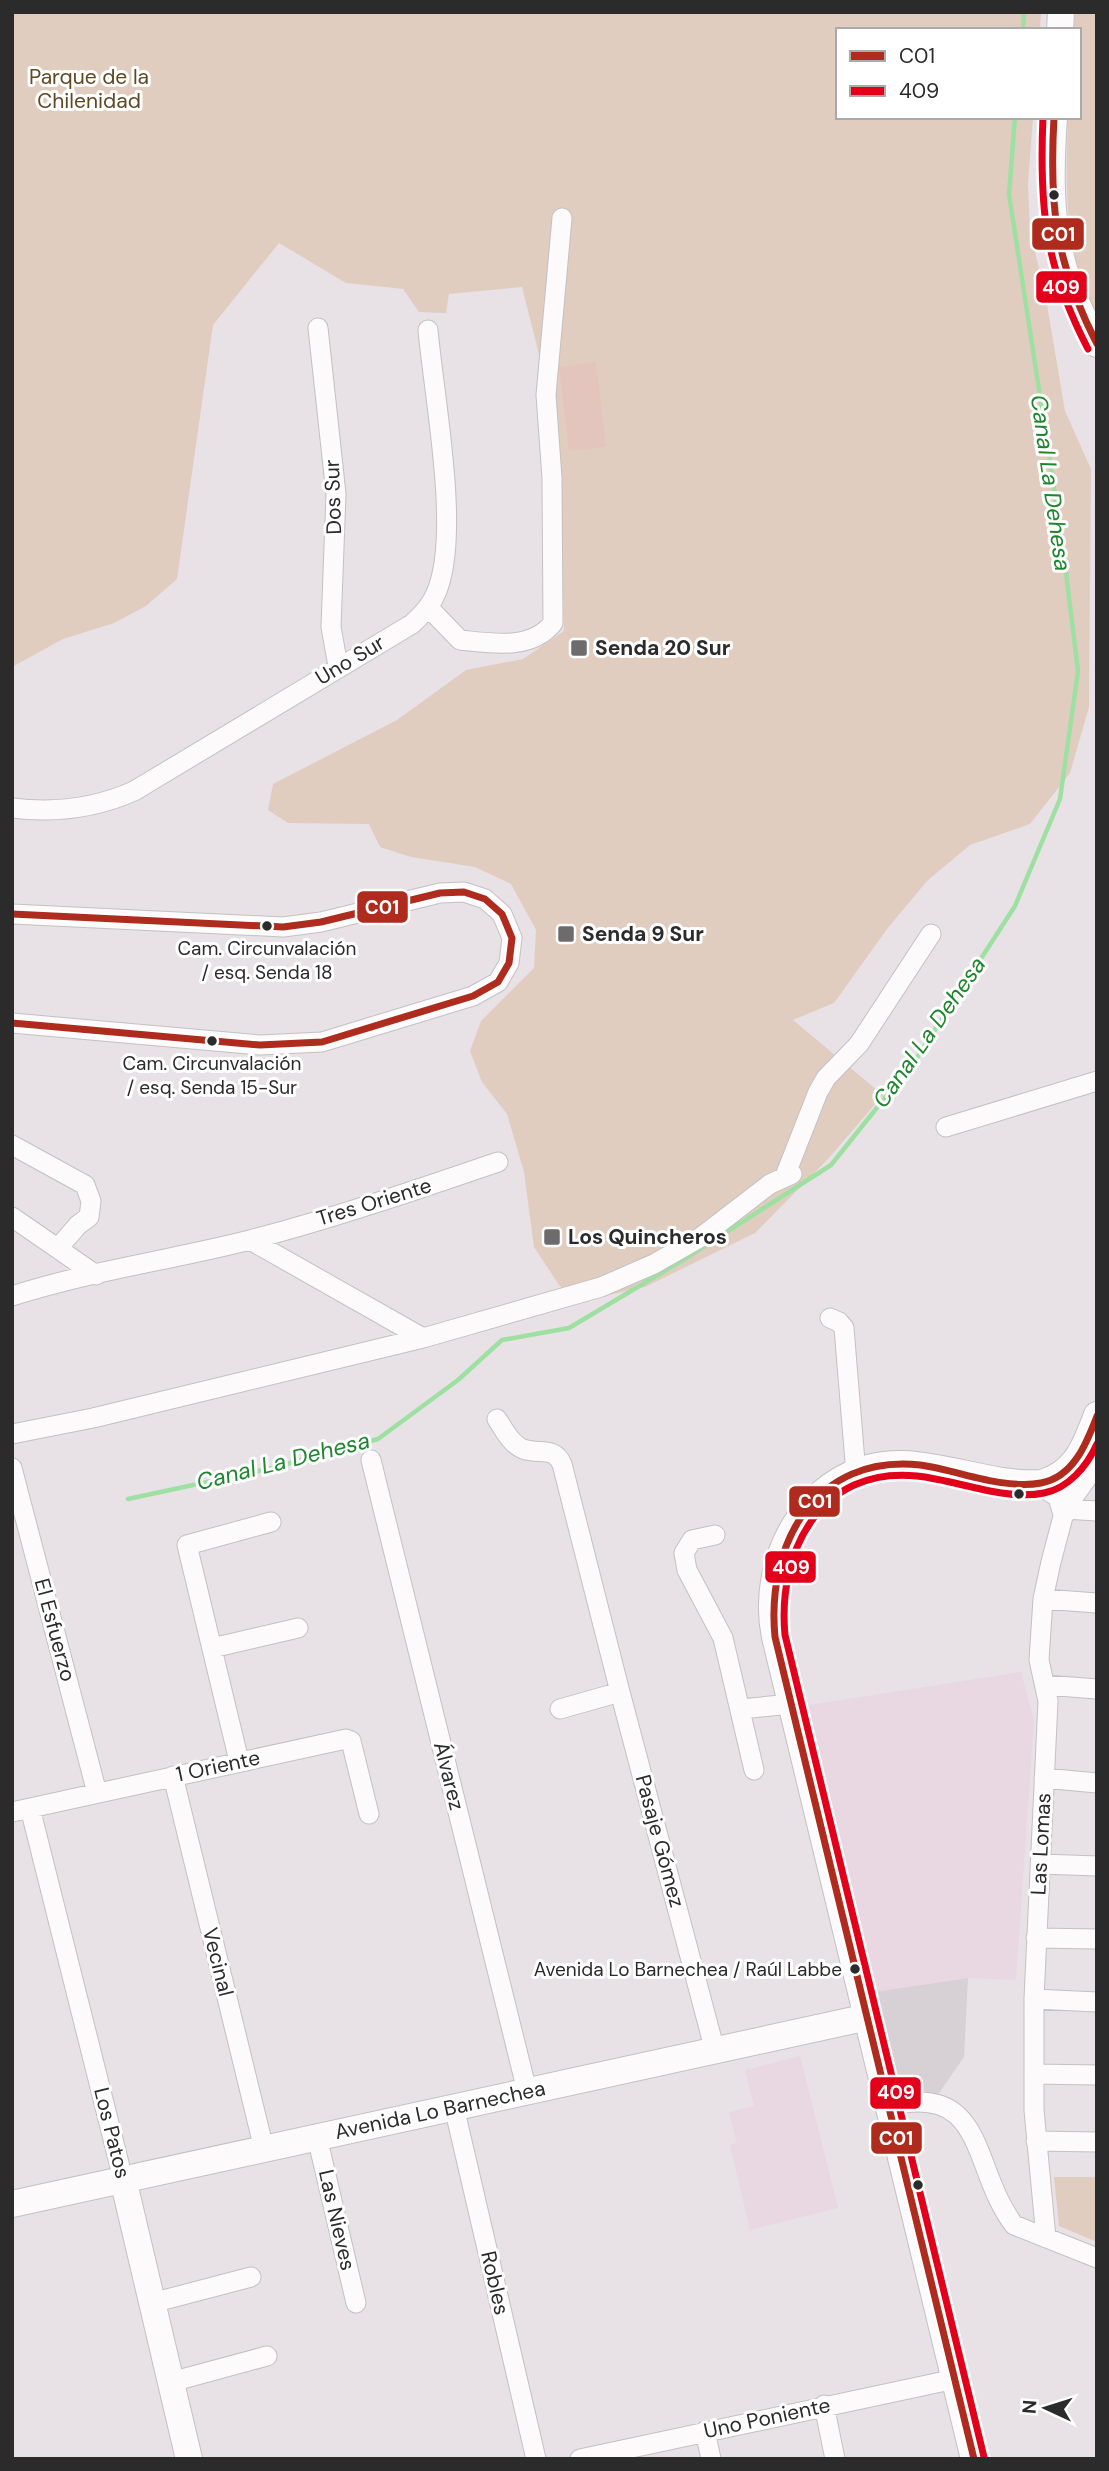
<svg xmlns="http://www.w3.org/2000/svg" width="1109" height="2471" viewBox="0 0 1109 2471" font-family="'DM Sans',sans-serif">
	<rect width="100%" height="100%" fill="#e8e1e5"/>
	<path fill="#e9d8e1" d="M1021,1672L1034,1720L1016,1980L968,1978L875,1992L809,1705Z
		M800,2056L838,2208L750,2230L730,2145L737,2143L729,2112L754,2106L745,2070Z"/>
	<path fill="#e1cdc0" d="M12,12H1041L1040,30H838V117H1033L1028,184L1030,231L1045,293L1065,411L1091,469L1089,707L1070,773L1030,824L970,845L927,881L887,929L834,1003L793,1020L883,1095L828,1159L755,1233L645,1287L577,1302L559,1285L534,1247L524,1172L507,1114L482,1082L470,1051L481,1021L534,968L536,930L511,884L475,867L411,857L380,847L369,824L288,823L268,810L273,784L397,720L466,670L523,659L564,631L561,516L550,398L522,287L449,294L446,313L419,312L403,289L346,283L279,243L213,325L177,579L146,606L114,623L63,639L12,667Z
		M1075,12H1097V325C1065,248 1065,199 1068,117H1079V30H1074Z
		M1054,2177H1097V2242L1059,2226Z"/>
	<path fill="#e4c5be" d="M596,362L606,447L569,451L559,367Z"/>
	<path fill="#d7d0d4" d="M968,1978L964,2057L937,2096L894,2079L875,1992Z"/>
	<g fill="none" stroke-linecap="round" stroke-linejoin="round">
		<path stroke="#9ee0a2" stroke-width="4.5" d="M1023,30L1024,12
			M128,1499L272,1468L378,1439L458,1380L502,1340L569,1328L683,1260L831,1165L916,1059L1015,906L1060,799L1078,671L1062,540L1009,194L1015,117"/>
		<g stroke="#c3c1c2" stroke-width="21">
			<path id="street" d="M318,328L336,494L331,627L338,666
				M429,608L460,640C491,643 531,651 553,623L552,478L546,395L562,218
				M12,808C53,813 96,808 134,791L412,624C425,612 434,602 439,585C459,524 434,397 428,330
				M12,914L283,927L321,922L440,893L464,892L485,899L502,914L512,938L509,963L498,982L473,996L322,1042L260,1045L12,1023
				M946,1127L1097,1081
				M12,1145L85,1185L91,1201L89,1217L78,1225L59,1247
				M785,1176L818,1092L826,1078L859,1044L931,934
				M12,1217L96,1275
				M250,1240L423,1338
				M12,1296C90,1271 171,1260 250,1240C334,1218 416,1190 498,1162
				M830,1318L839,1322L844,1328L856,1474
				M497,1419C504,1430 511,1444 523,1449C540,1455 554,1446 562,1464L620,1692
				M12,1434L93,1418L423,1338L601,1287L654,1264L701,1237L770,1184L792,1174
				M371,1460L527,2091
				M12,1468L97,1793
				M1065,1509L1097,1511
				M715,1535L692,1540L684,1553L687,1570L723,1638L754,1770
				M1043,1599L1097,1603
				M212,1648L298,1628
				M1045,1685L1097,1689
				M560,1709L620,1692L715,2051
				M741,1709L791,1704
				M239,1761L187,1545L271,1522
				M173,1776L264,2149
				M1044,1778L1097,1783
				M30,1808L123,2179
				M12,1812L346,1739L351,1741L369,1814
				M1041,1864L1097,1866
				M1036,1938L1097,1939
				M1034,1999L1097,2002
				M1034,2074L1097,2075
				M889,2106C987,2082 971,2169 1014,2225L1097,2258
				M454,2107L536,2459
				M317,2137L356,2303
				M1036,2141L1097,2142
				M1046,2238L1034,2110V1999L1048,1701L1039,1660L1043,1599L1051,1562L1065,1509L1097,1464
				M152,2303L251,2277
				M171,2382L267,2356
				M824,2405L835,2459
				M705,2431L711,2459
				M580,2459L955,2379"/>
		</g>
		<g stroke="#c3c1c2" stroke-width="28">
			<path id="secondary" d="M1060,30L1061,12
				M1054,117C1048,209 1051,262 1097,344
				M1042,1483L1061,1495L1065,1509
				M123,2179L189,2459
				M12,2204L868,2017
				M974,2459L775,1637C758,1557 812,1461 904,1464C950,1466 996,1486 1042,1483C1077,1472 1085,1446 1097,1415"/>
		</g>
		<use href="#street" stroke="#fcfafb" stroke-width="19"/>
		<use href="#secondary" stroke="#fcfafb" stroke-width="26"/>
		<g stroke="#fff" stroke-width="12">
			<path id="bus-1" d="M1054,117C1049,207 1055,262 1097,344
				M12,914L283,927L321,922L440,893L464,892L485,899L502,914L512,938L509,963L498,982L473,996L322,1042L260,1045L12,1023
				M974,2459L775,1637C766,1544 815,1454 920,1465C958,1470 1002,1490 1041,1483C1074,1477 1087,1442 1097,1416"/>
		</g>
		<g stroke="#fff" stroke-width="12">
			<path id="bus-2" d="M1043,117C1039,209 1045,266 1088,349
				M984,2457L785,1635C777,1551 821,1466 917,1476C957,1480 1003,1501 1044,1493C1069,1488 1087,1466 1097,1444"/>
		</g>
		<use href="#bus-1" stroke="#af2b1e" stroke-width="7"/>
		<use href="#bus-2" stroke="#e2001a" stroke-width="7"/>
	</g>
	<g fill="#2b2b2b" stroke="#fff" stroke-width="2.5">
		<circle cx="1054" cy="195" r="6"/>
		<circle cx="267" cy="926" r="6"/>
		<circle cx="212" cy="1041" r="6"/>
		<circle cx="1019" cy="1494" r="6"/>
		<circle cx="855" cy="1969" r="6"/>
		<circle cx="918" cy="2185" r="6"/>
	</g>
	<g fill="#6d6b6c" stroke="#fff" stroke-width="2.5">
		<rect x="570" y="639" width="18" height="18" rx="3.5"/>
		<rect x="557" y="925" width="18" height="18" rx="3.5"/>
		<rect x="543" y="1228" width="18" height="18" rx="3.5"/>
	</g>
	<g text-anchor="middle" stroke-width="6" stroke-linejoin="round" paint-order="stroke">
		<g font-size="19" fill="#2b2b2b" stroke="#fff">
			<text x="267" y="955">Cam. Circunvalación<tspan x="267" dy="24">/ esq. Senda 18</tspan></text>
			<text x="212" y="1070">Cam. Circunvalación<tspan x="212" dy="24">/ esq. Senda 15-Sur</tspan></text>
			<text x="842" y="1976" text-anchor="end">Avenida Lo Barnechea / Raúl Labbe</text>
		</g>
		<g font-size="21" fill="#5f4723" stroke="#fff">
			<text x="89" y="84">Parque de la<tspan x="89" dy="24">Chilenidad</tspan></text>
		</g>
		<g font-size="21" fill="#2b2b2b" stroke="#fff">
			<text transform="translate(333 497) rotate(-92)" y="7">Dos Sur</text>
			<text transform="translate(350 660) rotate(-31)" y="7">Uno Sur</text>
			<text transform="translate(374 1202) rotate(-17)" y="7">Tres Oriente</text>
			<text transform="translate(55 1630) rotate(75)" y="7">El Esfuerzo</text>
			<text transform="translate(218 1766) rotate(-12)" y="7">1 Oriente</text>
			<text transform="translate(449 1776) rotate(76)" y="7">Álvarez</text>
			<text transform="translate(660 1841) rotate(75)" y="7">Pasaje Gómez</text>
			<text transform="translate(1041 1844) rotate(-87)" y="7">Las Lomas</text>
			<text transform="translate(218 1962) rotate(76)" y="7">Vecinal</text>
			<text transform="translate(440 2110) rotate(-12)" y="7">Avenida Lo Barnechea</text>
			<text transform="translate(112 2133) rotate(76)" y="7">Los Patos</text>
			<text transform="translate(337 2220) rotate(77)" y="7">Las Nieves</text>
			<text transform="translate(495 2283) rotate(77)" y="7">Robles</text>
			<text transform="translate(767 2418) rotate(-12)" y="7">Uno Poniente</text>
		</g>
		<g font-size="21" font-weight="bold" fill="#2b2b2b" stroke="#fff" text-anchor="start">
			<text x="595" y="655">Senda 20 Sur</text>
			<text x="582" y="941">Senda 9 Sur</text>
			<text x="568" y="1244">Los Quincheros</text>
		</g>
		<g font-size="23" font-style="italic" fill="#1c862d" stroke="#fff">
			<text transform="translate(1051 483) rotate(82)" y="8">Canal La Dehesa</text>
			<text transform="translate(929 1032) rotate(-55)" y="8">Canal La Dehesa</text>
			<text transform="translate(283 1461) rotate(-14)" y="8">Canal La Dehesa</text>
		</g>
	</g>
	<g stroke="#fff" stroke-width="2.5">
		<rect x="1031" y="217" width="54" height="34" rx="7" fill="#af2b1e"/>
		<rect x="1035" y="270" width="53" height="34" rx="7" fill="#e2001a"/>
		<rect x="356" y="890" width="53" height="34" rx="7" fill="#af2b1e"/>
		<rect x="788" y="1485" width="53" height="33" rx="7" fill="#af2b1e"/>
		<rect x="764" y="1550" width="53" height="34" rx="7" fill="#e2001a"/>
		<rect x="869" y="2076" width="53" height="34" rx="7" fill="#e2001a"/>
		<rect x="870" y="2121" width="53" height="34" rx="7" fill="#af2b1e"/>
	</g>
	<g font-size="19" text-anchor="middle" font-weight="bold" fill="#fff">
		<text x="1058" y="241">C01</text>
		<text x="1061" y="294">409</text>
		<text x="382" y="914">C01</text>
		<text x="815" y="1508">C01</text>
		<text x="791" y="1574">409</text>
		<text x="896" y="2099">409</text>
		<text x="896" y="2145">C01</text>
	</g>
	<rect width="1109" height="2471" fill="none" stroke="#2b2b2b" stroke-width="28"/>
	<rect x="836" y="28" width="245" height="91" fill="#ffffff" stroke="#aaaaaa" stroke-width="2"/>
	<rect x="850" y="51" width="35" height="10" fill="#af2b1e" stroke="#aaaaaa" stroke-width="2"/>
	<text x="899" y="63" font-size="21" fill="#2b2b2b">C01</text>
	<rect x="850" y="86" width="35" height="10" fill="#e2001a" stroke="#aaaaaa" stroke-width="2"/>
	<text x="899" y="98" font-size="21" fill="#2b2b2b">409</text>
	<g transform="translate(1046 2408) rotate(274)" stroke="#ffffff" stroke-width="5" paint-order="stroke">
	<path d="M0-5L12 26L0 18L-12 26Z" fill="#2b2b2b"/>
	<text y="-10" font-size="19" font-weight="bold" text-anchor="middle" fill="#2b2b2b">N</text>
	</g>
</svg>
